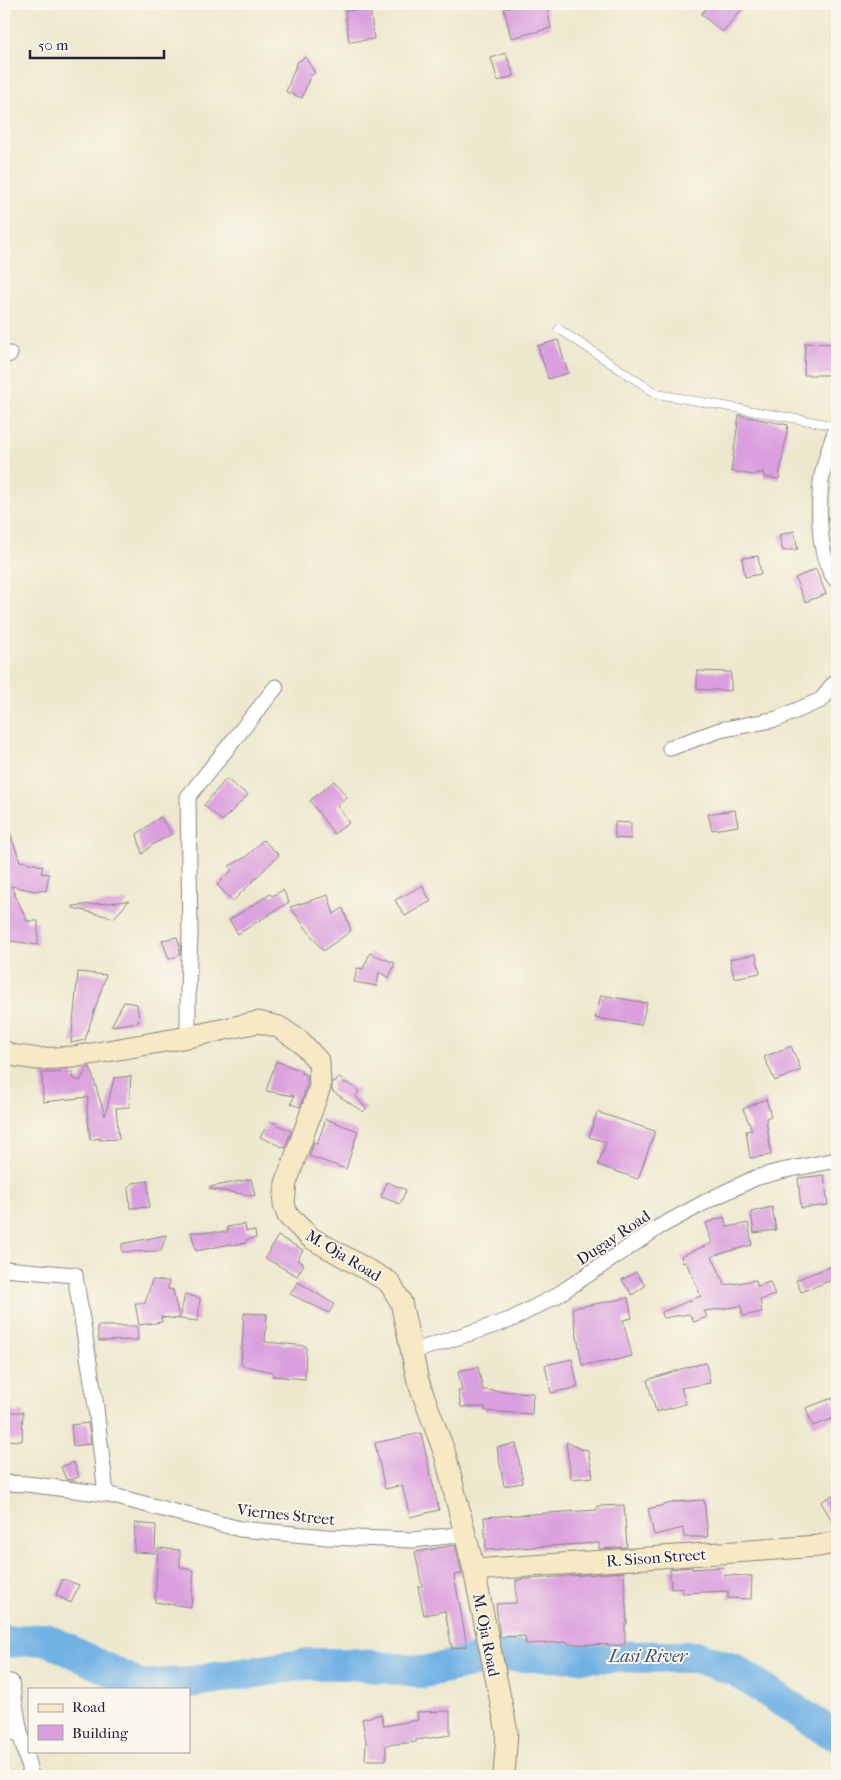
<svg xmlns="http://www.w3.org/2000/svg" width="841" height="1780" viewBox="0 0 841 1780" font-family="'IM FELL French Canon',serif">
	<rect width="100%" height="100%" fill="#fbf7ec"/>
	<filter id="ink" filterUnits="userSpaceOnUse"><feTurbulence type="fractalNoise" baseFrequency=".02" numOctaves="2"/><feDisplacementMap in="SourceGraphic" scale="10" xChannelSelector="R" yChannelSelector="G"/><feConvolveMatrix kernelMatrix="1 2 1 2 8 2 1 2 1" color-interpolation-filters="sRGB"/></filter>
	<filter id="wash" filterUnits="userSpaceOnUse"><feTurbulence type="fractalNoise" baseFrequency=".0096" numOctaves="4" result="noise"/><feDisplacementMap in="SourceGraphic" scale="20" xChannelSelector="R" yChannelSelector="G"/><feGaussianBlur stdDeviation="1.12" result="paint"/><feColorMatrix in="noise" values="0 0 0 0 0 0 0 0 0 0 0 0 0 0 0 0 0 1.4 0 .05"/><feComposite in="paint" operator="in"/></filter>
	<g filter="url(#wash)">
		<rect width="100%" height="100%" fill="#ede8cd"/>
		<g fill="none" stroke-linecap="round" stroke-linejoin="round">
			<path stroke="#70b1e4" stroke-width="32" d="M4,1642L46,1639L142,1686L183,1683L308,1664H352L423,1672L488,1658
				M497,1656L697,1657L735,1670L829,1732L837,1735"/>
		</g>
		<g id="blocks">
			<path fill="#da9fde" d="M527,4H546L551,28L511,38L504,9Z
				M710,4H747L722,32L701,14Z
				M370,8L374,39L349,42L345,11Z
				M506,53L514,76L498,81L491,58Z
				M305,57L315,73L310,76L302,98L286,92L297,62Z
				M558,340L568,373L548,379L538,346Z
				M805,343L837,344V375H804Z
				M739,415L788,425L779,479L764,477L763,472L752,475L731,471Z
				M794,531L798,549L783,551L779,535Z
				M758,556L761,574L745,577L742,558Z
				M816,569L826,594L805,602L795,578Z
				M697,671L731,672V691L697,689Z
				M226,779L248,795L222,821L204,805Z
				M334,781L347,797L337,805L349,823L334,834L310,801Z
				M735,810L738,826L712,830L708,814Z
				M160,817L172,834L152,845L142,854L137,834Z
				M615,822L631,823V839L615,838Z
				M10,833L20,861L43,866L41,873L49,874L46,891L39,890L35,891L11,886L27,921H38V945L4,940V858Z
				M263,840L279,855L233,901L217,885L232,870L229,866L246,857Z
				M422,886L431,901L405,916L395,900Z
				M283,890L289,902L238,934L229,920L270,894L272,896Z
				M328,895L334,914L343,908L351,931L323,951L290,907Z
				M129,901L114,918L73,908V906Z
				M177,937L180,946V955L169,959L162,940Z
				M370,953L395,963L389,978L379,972L377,986L354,982L357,968L363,969Z
				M756,954L760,973L734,978L730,959Z
				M78,972L106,975L85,1040L71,1043Z
				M601,995L647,1003L641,1025L595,1018Z
				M124,1002L137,1004L139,1022L111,1026Z
				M791,1046L801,1070L775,1081L764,1057Z
				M276,1061L302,1071L301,1073L307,1075V1085L300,1107L291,1104L294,1096L266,1091Z
				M88,1067H90L105,1116L114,1078L131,1076L129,1107L116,1108L119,1139L99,1140L100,1138L90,1140L87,1109L88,1097L43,1102L42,1073L74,1072L72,1078L80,1081Z
				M339,1077L344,1083H347L359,1091L356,1096L366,1109L363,1112L332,1091V1081L336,1082Z
				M766,1099L771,1116L766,1118L771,1155L750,1158L746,1131L752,1130L743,1109Z
				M597,1112L655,1131L638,1179L598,1165L606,1142L589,1137Z
				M326,1119L358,1131L346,1169L309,1156L314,1142L317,1144Z
				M270,1121L291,1131L285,1148L260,1137Z
				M824,1175L828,1205L801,1208L798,1178Z
				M251,1179L255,1196L210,1189V1187Z
				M148,1181L149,1207L130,1208L128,1187L133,1183Z
				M387,1182L406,1190L400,1204L381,1197Z
				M772,1207L776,1230L754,1233L751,1212Z
				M724,1217L727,1227L748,1223L752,1245L712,1256L725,1285L756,1280L757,1286L770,1282L775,1295L760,1300L762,1312L743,1316L741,1306L704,1311L707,1317L694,1322L689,1314L663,1318L662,1312L701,1296L686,1262L683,1263L681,1256L712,1243L706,1223Z
				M245,1224L246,1231H255L256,1238L246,1240V1243L231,1245V1244L196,1251L191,1232H228L227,1227Z
				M166,1235L161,1251L122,1252V1244Z
				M278,1236L303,1250L297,1260L304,1264L297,1276L265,1258Z
				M837,1264V1278L801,1292L796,1280Z
				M636,1272L645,1286L632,1295L622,1280Z
				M152,1280L169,1281L168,1289L173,1290L179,1319L161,1317L162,1322L139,1325L135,1303H145Z
				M298,1282L334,1304L329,1313L290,1294Z
				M185,1294L200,1298L198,1321L180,1319Z
				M628,1298L632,1318L623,1320L632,1356L612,1361L582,1365L572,1308Z
				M244,1313L267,1314L265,1342L306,1346L305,1379L272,1376L273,1372L241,1365Z
				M97,1326H137L138,1340L99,1341Z
				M572,1359L578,1387L551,1393L545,1365Z
				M706,1363L710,1383L681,1388L686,1404L656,1412L647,1380L691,1366Z
				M478,1367L483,1390L533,1393L532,1414L485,1411V1407H461L458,1391H462L458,1371Z
				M832,1398L837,1412V1417L813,1426L806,1408Z
				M4,1412H23L22,1441L4,1440Z
				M88,1423L91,1444L73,1446L71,1425Z
				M421,1433L439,1510L410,1517L402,1485L385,1489L375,1443Z
				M566,1442L581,1449L588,1450L593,1477L571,1479Z
				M516,1444L523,1483L504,1486L497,1447Z
				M74,1462L79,1477L71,1480L66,1479L61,1467Z
				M837,1492V1529L821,1502Z
				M704,1500L708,1537H684L683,1528L654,1535L648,1509L675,1502Z
				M624,1505L627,1547L599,1549V1543L486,1550L484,1517L597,1510V1506Z
				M135,1523L156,1525L155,1553L134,1552Z
				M455,1545L462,1574L454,1575L467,1646L452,1649L445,1611L424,1615L418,1587L422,1586L415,1552Z
				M158,1548L180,1550V1567L194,1571L191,1607L155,1602Z
				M692,1567V1569L723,1567L724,1575L752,1576L751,1599L728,1598V1591L682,1593L683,1588L671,1589L670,1569Z
				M624,1572L627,1624H625V1645L568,1644V1642L526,1644L525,1636L500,1637L496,1604L516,1603V1580Z
				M63,1579L79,1585L71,1603L56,1595Z
				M450,1711V1735L416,1740V1742L386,1745V1760H365L366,1741L362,1719L381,1714L384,1726L418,1720L417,1712Z"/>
		</g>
	</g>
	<g filter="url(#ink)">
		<use href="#blocks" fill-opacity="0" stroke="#888584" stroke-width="1"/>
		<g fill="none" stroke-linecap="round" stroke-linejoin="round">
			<g stroke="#888584" stroke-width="9">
				<path id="lane" d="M559,329L657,394L837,426"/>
			</g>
			<g stroke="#888584" stroke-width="17">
				<path id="street" d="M4,356L10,354
					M837,426C831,445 823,463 821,483C818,510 818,561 837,581
					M670,748L720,730L777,719L821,700C828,694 828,686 837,682
					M188,1037V989L190,933L188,797L276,687
					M4,1269L75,1275L95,1400L106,1494
					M412,1352L510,1320L556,1296L659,1227L711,1199L755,1178L781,1171L837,1160
					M4,1483L27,1484L106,1494L240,1529L327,1537L413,1540L466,1534
					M4,1682H11L20,1732L31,1776
					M4,1733L20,1732"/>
			</g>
			<g stroke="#888584" stroke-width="23">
				<path id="secondary" d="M4,1051L10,1055L38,1059L73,1057L188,1037L258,1022L279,1027L301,1042L319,1062L320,1087L286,1183L284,1204L288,1216L311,1238L389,1282L401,1302L418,1381L445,1454L474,1570L507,1732L504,1776
					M474,1570L819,1546L837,1542"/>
			</g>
			<use href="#lane" stroke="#fff" stroke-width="8"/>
			<use href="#street" stroke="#fff" stroke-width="15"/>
			<use href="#secondary" stroke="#f7e9c3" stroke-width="21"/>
		</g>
	</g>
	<g text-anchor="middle" stroke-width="4" stroke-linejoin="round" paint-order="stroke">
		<g font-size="16" fill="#22223b" stroke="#fbf7ec">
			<text transform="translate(613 1237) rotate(-34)" y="6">Dugay Road</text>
			<text transform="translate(344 1255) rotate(31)" y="6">M. Oja Road</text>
			<text transform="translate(286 1514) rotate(6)" y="6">Viernes Street</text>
			<text transform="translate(656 1557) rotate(-4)" y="6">R. Sison Street</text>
			<text transform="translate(487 1635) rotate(79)" y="6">M. Oja Road</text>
		</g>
		<g font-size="18" font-style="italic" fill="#3d5476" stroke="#fbf7ec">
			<text x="648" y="1662">Lasi River</text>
		</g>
	</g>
	<rect width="841" height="1780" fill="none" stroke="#fbf7ec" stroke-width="20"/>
	<rect x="28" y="1688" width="162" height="65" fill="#fbf7ec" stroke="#a4a2a5"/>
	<rect x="38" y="1704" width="25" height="8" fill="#f7e9c3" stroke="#a4a2a5"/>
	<text x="72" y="1712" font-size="15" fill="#22223b">Road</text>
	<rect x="38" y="1725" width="25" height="15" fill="#da9fde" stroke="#a4a2a5"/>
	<text x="72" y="1738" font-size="15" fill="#22223b">Building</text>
	<path d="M30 50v8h134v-8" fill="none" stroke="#22223b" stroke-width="2.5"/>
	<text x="38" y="50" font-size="15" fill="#22223b" stroke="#fbf7ec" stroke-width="4" paint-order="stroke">50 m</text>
</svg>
